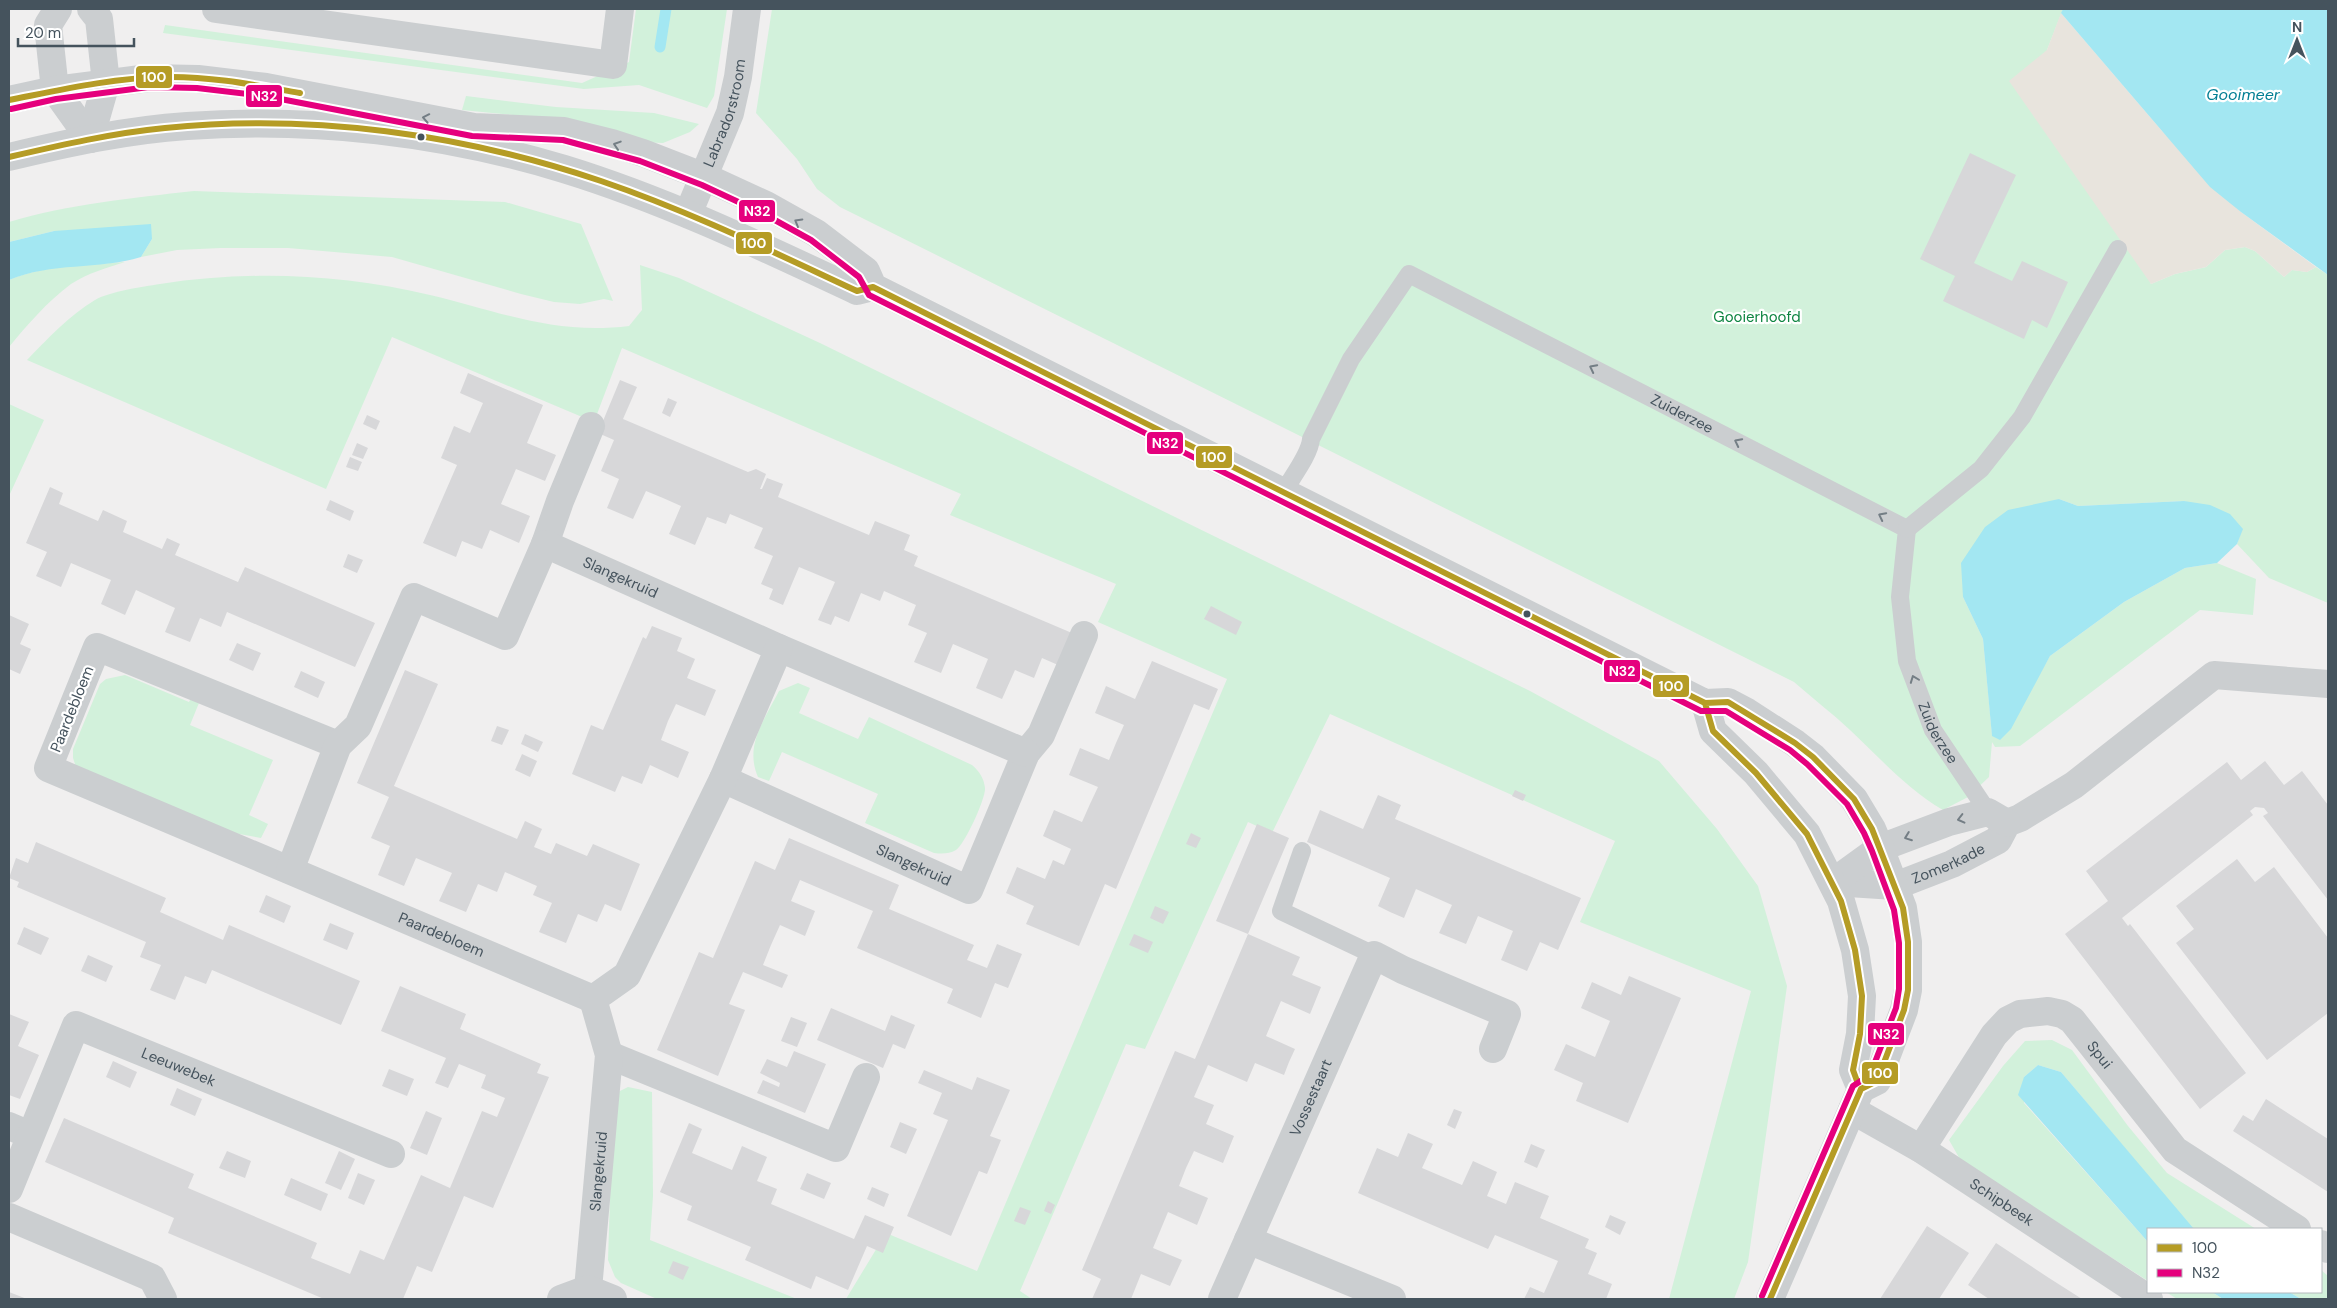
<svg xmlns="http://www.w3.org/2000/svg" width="2337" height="1308" viewBox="0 0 2337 1308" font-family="'DM Sans',sans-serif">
	<rect width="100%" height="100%" fill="#f0efef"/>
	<path fill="#d2f1db" d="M636,9H727L714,96L707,108L639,85L584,89L163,33L165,25L582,83L629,62Z
		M772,9H2063L2047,50L2151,284L2175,274L2206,267L2225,250L2245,247L2255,251L2284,277L2292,270L2307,272L2316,267L2328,275V603L2269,578L2237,544L2242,529L2184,501L2078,506L2059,499L1963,597L1983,639L1992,735L2030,691L2050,656L2124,602L2185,568L2217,563L2256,579L2253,615L2200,610L2020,746L1995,747L1992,742L1989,777L1968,797L1943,810C1907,789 1880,758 1850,730C1832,713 1812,698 1794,682L840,207L817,189L797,159L756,113Z
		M466,96L556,107L654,113L699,124L690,132L663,143L639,142L552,119L462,110Z
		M194,191L505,202L581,224L613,301L604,299L580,304L554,302L521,294L392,257L288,248H221L177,250L141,257L152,239L54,231L9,242V222C69,204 132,198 194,191Z
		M125,262C106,268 88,273 71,284C48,301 27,325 9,347V280C44,265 87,265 125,262Z
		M640,265L679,278L820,343L1530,691L1659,761L1717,829L1758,886L1787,986L1748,1262L1734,1299H1669L1751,991L1580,922L1615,841L1330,714L1272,833L1248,822L1145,1049L1126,1044L1020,1291L1032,1299H846L886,1233L977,1271L1227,679L1098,622L1116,584L950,515L961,494L622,348L594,422L392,337L326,489L27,360C47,339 70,315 95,300C111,291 142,287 160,284C250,270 341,274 430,295C501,312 554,335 629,326L642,310Z
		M9,404L44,420L9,496Z
		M125,675L189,702L193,694L201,698L190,725L273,760L249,815L268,824L261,838L211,829L76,767L73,758V749L100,684L106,679Z
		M798,683L810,688L799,713L858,739L869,717L972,765C979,771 984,778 985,788C986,798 965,844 956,850C949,854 942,854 934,853L865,823L878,794L782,752L769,781L758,777C744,745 765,719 779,691Z
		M2052,1040L2072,1050L2128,1126L2167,1173L2256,1229H2194L2191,1227L2061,1072L2038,1065L2024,1077V1103L2148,1242V1281L1961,1161L1949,1140L2003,1066L2025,1041Z
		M628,1087L652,1092L653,1196L650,1240L797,1299H657L621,1283L615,1277L608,1260L613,1104L618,1092Z
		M2321,1270L2328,1276V1299H2301L2289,1292H2321Z
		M2166,1292H2212L2223,1299H2177Z"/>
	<path fill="#e8e4dd" d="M2061,13L2162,131L2241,212L2316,267L2307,272L2292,270L2284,277L2255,251L2245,247L2225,250L2206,267L2175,274L2151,284L2009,81L2047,50Z"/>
	<path fill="#a3e7f2" d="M2063,9H2328V275L2241,212L2210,187L2061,13Z
		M151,224L152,239L141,257C99,270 51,262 9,280V242L54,231Z
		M2059,499L2078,506L2184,501L2210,505L2230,514L2243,529L2237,544L2217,563L2185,568L2124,602L2050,656L2011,729L2000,740L1992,736L1983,639L1963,597L1961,563L1985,527L2008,510Z
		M2038,1065L2061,1072L2194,1229H2148V1242L2018,1095L2024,1077Z
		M2212,1292H2289L2301,1299H2223Z"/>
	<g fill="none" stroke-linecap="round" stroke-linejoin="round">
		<path stroke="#a3e7f2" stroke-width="11" d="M660,47L666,9"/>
	</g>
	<path fill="#d7d7d9" d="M1970,153L2016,175L1974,263L2012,281L2022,261L2068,282L2047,328L2032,320L2024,339L1943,301L1955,276L1920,259Z
		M468,373L543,405L527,443L556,455L545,481L516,469L501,504L530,516L519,543L490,530L482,549L462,541L456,557L423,543L457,465L441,458L454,426L470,433L483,403L460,393Z
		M620,380L637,387L623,419L748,472L756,469L766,474L760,489H762L767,478L783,484L778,497L869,535L875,521L910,535L904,550L918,556L914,566L1072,633L1058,665L1042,658L1034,678L1015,670L1002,699L976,688L988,659L953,644L941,673L914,662L927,633L908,625L916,605L884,591L880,601L861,593L849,622L835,616L831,625L818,620L835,582L799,567L783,605L769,599L773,589L761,584L773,556L754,548L763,528L730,514L726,524L707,517L695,545L669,534L681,506L663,498L646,491L633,519L607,508L619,479L601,471L614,440L598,433Z
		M668,398L677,402L670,417L662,413Z
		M367,415L380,421L376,430L363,424Z
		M357,443L368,448L363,459L352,455Z
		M350,457L362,462L358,471L346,467Z
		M50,487L63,493L59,504L98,521L103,510L127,521L123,532L162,549L167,538L180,544L175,555L238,582L245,567L375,623L355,667L227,612L221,627L200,618L190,642L165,632L175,608L136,590L125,615L101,604L111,580L71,563L61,587L36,576L47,552L26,543Z
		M330,500L354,511L350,521L326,510Z
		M348,554L363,560L357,573L343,567Z
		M1211,606L1242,622L1236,635L1204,619Z
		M9,615L29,624L20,644L31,649L20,674L9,669Z
		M652,626L682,638L677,651L695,659L687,678L716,690L705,716L676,704L668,721L661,740L689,752L678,778L650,765L642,784L622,776L615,792L572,774L591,725L603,730L643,637L646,639Z
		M237,643L261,653L253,671L229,660Z
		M1152,661L1218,689L1209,710L1194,704L1116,889L1105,884L1079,946L1026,924L1034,906L1006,893L1017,867L1045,879L1053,860L1064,865L1071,849L1043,836L1054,810L1082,822L1090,804L1098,787L1069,775L1080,748L1109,760L1116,743L1124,725L1095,713L1106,686L1135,699Z
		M405,670L438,684L394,786L517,839L525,821L542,829L534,847L551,854L556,843L587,856L593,844L640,864L621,911L605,904L597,922L578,914L566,943L539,932L552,903L533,895L537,886L505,872L497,892L478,884L466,912L439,901L452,873L416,858L404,886L378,875L390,846L371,838L389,797L357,783Z
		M301,671L325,682L318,698L294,687Z
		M497,726L509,730L502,745L491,741Z
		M525,734L543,742L538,752L521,744Z
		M522,754L537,761L530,777L515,770Z
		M2265,761L2284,785L2302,771L2328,805V900L2263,816L2268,813L2264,808L2255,807L2250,811L2253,815L2122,918L2128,926L2130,924L2246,1073L2200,1109L2065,934L2108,901L2086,871L2227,762L2241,780Z
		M1515,790L1526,795L1523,801L1512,796Z
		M1378,795L1401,805L1395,819L1581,898L1558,950L1540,942L1527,971L1501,960L1513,931L1478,916L1466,944L1439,933L1452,905L1416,889L1404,918L1390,912L1378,906L1390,878L1307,842L1320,810L1363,829Z
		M1257,824L1289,838L1248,934L1216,921Z
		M1191,833L1201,838L1196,848L1186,844Z
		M789,838L899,885L889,909L974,945L967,960L987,968L997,944L1022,954L1008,988L995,983L981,1018L947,1003L953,989L857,948L873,911L800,880L791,901L815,911L805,936L780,925L771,945L763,965L788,975L782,988L743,972L729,1004L745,1010L718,1076L657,1050L699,952L713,958L755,861L775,870Z
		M36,842L166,898L160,912L223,940L229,925L360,981L341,1025L212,970L206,984L185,976L175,1000L150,990L161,965L140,957L146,942L17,887L19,882L9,878L16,858L28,863Z
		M2237,859L2255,882L2274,867L2328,938V1013L2267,1060L2176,943L2194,929L2176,906Z
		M266,895L291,906L284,923L259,912Z
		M1155,906L1169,912L1163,924L1150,918Z
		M330,923L354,933L347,950L323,940Z
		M24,927L49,938L41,955L17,944Z
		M1134,934L1153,942L1148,953L1129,945Z
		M1248,934L1300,957L1292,975L1321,987L1310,1014L1281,1001L1266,1036L1295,1049L1289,1062L1284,1075L1255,1063L1247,1082L1208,1065L1194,1097L1214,1105L1206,1124L1234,1136L1223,1163L1194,1151L1186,1168L1179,1186L1208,1198L1197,1225L1168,1212L1153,1248L1182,1260L1170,1286L1141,1274L1131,1299H1092L1101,1279L1082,1270L1168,1067L1175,1051L1195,1059Z
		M88,955L113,966L106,982L81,971Z
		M1629,976L1681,998L1628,1123L1576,1101L1583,1083L1554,1070L1566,1044L1595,1057L1610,1021L1581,1008L1592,982L1621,995Z
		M400,986L466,1014L460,1029L541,1064L537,1073L549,1077L493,1208L464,1196L432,1272L417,1266L403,1299H324L168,1233L174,1218L45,1162L64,1118L194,1174L188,1188L317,1243L311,1258L350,1274L360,1250L384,1260L421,1175L450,1188L482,1111L497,1117L505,1098L481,1088L486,1075L459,1064L448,1088L435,1083L446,1058L381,1031Z
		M831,1008L885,1031L891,1015L915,1025L905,1049L893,1044L883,1068L817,1040Z
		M9,1014L29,1022L18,1046L39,1055L20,1099L9,1095Z
		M791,1017L807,1023L797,1047L781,1041Z
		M794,1051L826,1064L805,1113L757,1093L763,1080L779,1087L780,1083L760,1073L767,1059L787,1067Z
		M113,1061L137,1072L130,1088L106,1077Z
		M389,1069L414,1079L407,1096L382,1086Z
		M924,1070L972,1090L977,1077L1010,1090L990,1136L1001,1140L987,1174L979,1171L951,1236L907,1216L948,1120L933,1114L942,1093L918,1083Z
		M177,1088L202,1099L195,1116L170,1105Z
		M2266,1099L2328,1139V1192L2233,1131L2243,1115L2253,1121Z
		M1454,1109L1462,1112L1455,1129L1447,1125Z
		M426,1111L442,1118L427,1155L410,1148Z
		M900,1122L917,1129L906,1154L890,1147Z
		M689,1123L702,1129L692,1153L732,1170L742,1146L767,1157L757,1181L777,1189L771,1204L854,1239L865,1215L894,1227L883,1253L867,1246L848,1290L816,1276L811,1289L745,1260L751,1247L687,1220L692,1206L660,1192Z
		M1408,1133L1433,1144L1422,1168L1462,1185L1473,1161L1497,1172L1487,1196L1506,1204L1515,1182L1549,1196L1540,1218L1589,1239L1585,1248L1597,1253L1588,1274L1612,1284L1606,1299H1524L1530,1287L1544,1293L1558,1261L1495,1235L1488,1249L1358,1193L1377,1148L1398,1157Z
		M1531,1144L1545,1150L1537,1168L1524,1162Z
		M227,1151L251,1161L245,1178L219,1168Z
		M339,1151L355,1159L341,1190L325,1183Z
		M358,1173L375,1180L364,1205L348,1198Z
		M807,1173L831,1183L824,1199L800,1189Z
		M291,1178L328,1194L321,1211L284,1195Z
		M872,1187L889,1194L884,1207L867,1199Z
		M1048,1201L1055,1205L1051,1214L1044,1211Z
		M1020,1207L1031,1211L1025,1225L1014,1221Z
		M1610,1215L1626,1222L1620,1235L1605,1227Z
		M1927,1226L1969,1253L1961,1265L1939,1299H1880Z
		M1996,1243L2049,1278L2082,1299H1989L1968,1285Z
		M673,1261L689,1267L683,1280L668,1273Z
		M9,1292L27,1299H9Z"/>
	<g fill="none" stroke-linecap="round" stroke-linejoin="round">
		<g stroke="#cbced0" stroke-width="18">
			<path id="s1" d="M1284,491C1292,477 1310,454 1311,439L1351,359L1409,274L1907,529L1900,597L1907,661L1933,730L1988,812"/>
			<path d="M1907,529L1981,469L2022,417L2118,249"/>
			<path d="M1302,851L1281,911L1374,955"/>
		</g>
		<g stroke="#cbced0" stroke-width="28">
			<path d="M58,9L48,25L55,90L90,139"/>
			<path d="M216,9L613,65L620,9"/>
			<path d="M90,139L106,83L99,19L91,9"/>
			<path id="s2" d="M688,214L730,113L738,77L747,9"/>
			<path d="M545,544L560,501L591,426"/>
			<path id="s3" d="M338,745L97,647L48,768L593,999"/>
			<path id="s4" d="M723,779L969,890L1026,753L1041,735L1084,635"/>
			<path id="s5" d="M290,870L338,745L358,726L414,597L505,636L545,544L779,648L1026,753"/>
			<path id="s6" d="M1833,882L1895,886L1952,864L1998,840L2007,823L2020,818L2074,785L2214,675L2328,684"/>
			<path d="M1833,882L1880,848L1949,822L1988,812L2007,823"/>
			<path d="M609,1055L836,1148L866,1077"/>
			<path id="s7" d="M1852,1110L1921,1149L2149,1299"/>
			<path d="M9,1126L30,1135"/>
			<path id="s8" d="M1921,1149L1994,1035L2008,1020L2020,1014L2048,1011L2062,1014L2072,1020L2175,1150L2297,1229"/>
			<path id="s9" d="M9,1189L76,1025L391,1154"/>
			<path d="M9,1217L152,1278L163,1299"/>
			<path d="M1248,1240L1392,1299"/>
			<path d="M2321,1244L2328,1249"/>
			<path id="s10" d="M588,1289L609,1055L593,999L627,975L723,779L779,648"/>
			<path d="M561,1299L588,1289L613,1299"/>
			<path id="s11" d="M1222,1299L1374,955L1403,970L1507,1014L1493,1049"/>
		</g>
		<path stroke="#cbced0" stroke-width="28" d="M9,100L55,90L149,78L198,79L266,87L474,127L564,131L612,143L643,153L705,177L766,205L816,233L866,271L873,287
			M9,157C67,143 127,130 187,126C313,117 443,132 564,169C665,200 761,246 857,291L873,287L1705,703L1728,702L1747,712L1795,743L1813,757L1854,799L1872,829L1880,848L1903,908L1908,942V990L1904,1010L1877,1081L1861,1089L1770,1299
			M1705,703L1713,731L1756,773L1807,834L1841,901L1855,950L1862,996L1860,1034L1853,1070L1861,1089"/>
		<g stroke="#fff" stroke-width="10">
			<path id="bus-1" d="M9,100C60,90 112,78 164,77C210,76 255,85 300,93
				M9,157C61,145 113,133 165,128C312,113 462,134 601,181C689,211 773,252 857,291L873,287L1705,703L1728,702L1795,743L1813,757L1854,799L1872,829L1903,908L1908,942V990L1904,1010L1877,1081L1861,1089L1770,1299
				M1695,698L1705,703L1713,731L1756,773L1807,834L1841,901L1855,950L1862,996L1860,1034L1853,1070L1857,1081"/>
		</g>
		<g stroke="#fff" stroke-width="10">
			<path id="bus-2" d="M11,109L56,99L149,87L197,88L265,96L472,136L563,140L640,161L702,185L762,213L811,240L859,277L869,295L1701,711H1726L1790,750L1807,764L1847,804L1864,833L1872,851L1894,910L1899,943V989L1896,1008L1870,1075L1853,1086L1762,1296"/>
		</g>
		<use href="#bus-1" stroke="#b59c25" stroke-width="6"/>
		<use href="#bus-2" stroke="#e5007d" stroke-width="6"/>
	</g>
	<defs><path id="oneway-chevron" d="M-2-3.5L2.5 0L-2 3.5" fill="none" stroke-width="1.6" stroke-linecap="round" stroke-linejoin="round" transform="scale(1.25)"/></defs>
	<g stroke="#747e85">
		<use href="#oneway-chevron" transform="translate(426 118) rotate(-169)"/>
		<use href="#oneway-chevron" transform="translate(617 145) rotate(-162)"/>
		<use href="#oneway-chevron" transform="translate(798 222) rotate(-150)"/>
		<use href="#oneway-chevron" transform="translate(1593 368) rotate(-153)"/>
		<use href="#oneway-chevron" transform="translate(1738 442) rotate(-153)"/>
		<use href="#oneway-chevron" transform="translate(1882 516) rotate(-153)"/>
		<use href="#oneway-chevron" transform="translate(1914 679) rotate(-111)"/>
		<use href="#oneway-chevron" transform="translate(1961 819) rotate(166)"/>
		<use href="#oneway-chevron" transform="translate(1908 837) rotate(159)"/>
	</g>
	<g fill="#45535d" stroke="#fff" stroke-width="2">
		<circle cx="421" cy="137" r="4.5"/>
		<circle cx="1527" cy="614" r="4.5"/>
	</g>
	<g text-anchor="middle" stroke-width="4.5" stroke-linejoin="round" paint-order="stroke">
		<g font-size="15" fill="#45535d" stroke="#fff">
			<text dy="5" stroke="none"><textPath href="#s2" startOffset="108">Labradorstroom</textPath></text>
			<text dy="5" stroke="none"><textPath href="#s1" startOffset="558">Zuiderzee</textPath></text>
			<text dy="5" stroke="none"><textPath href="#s5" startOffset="584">Slangekruid</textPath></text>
			<text transform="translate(72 709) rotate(-68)" y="5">Paardebloem</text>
			<text dy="5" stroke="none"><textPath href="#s1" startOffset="1022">Zuiderzee</textPath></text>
			<text dy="5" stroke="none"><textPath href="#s6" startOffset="120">Zomerkade</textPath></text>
			<text dy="5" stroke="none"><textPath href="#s4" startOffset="209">Slangekruid</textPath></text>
			<text dy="5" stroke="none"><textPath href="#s3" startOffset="818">Paardebloem</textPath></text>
			<text dy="5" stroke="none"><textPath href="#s8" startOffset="268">Spui</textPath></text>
			<text dy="5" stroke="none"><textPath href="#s9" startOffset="288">Leeuwebek</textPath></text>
			<text dy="5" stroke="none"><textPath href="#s11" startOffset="220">Vossestaart</textPath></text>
			<text dy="5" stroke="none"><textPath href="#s10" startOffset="118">Slangekruid</textPath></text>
			<text dy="5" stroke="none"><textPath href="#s7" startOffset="176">Schipbeek</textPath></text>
		</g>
		<g font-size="15" fill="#0f8542" stroke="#fff">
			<text x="1757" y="322">Gooierhoofd</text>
		</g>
		<g font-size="16" font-style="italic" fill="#047f94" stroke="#fff">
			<text x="2243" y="100">Gooimeer</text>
		</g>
	</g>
	<g stroke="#fff" stroke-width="2">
		<rect x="135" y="65" width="38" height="24" rx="5" fill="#b59c25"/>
		<rect x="245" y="84" width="38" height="24" rx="5" fill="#e5007d"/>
		<rect x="738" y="199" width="38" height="24" rx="5" fill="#e5007d"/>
		<rect x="735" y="231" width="38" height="24" rx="5" fill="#b59c25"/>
		<rect x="1146" y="431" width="38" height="24" rx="5" fill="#e5007d"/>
		<rect x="1195" y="445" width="38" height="24" rx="5" fill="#b59c25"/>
		<rect x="1603" y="659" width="38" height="24" rx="5" fill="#e5007d"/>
		<rect x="1652" y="674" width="38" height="24" rx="5" fill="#b59c25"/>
		<rect x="1867" y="1022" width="38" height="24" rx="5" fill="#e5007d"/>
		<rect x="1861" y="1061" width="38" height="24" rx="5" fill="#b59c25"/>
	</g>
	<g font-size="14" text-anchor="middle" font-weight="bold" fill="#fff">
		<text x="154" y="82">100</text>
		<text x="264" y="101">N32</text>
		<text x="757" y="216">N32</text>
		<text x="754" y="248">100</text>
		<text x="1165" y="448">N32</text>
		<text x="1214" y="462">100</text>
		<text x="1622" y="676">N32</text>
		<text x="1671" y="691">100</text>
		<text x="1886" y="1039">N32</text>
		<text x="1880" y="1078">100</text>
	</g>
	<rect width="2337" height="1308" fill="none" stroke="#45535d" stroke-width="20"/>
	<rect x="2147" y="1228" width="175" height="65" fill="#ffffff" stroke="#b5babe"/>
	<rect x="2157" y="1244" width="25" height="8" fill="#b59c25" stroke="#b5babe"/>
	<text x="2192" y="1253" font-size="15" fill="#45535d">100</text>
	<rect x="2157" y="1269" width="25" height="8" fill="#e5007d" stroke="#b5babe"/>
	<text x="2192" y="1278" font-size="15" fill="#45535d">N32</text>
	<g transform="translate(2297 40)" stroke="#ffffff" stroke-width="4" paint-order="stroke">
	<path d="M0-4L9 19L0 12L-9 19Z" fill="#45535d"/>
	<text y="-8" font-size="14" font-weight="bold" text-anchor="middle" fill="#45535d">N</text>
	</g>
	<path d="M18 38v8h116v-8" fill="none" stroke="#45535d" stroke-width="2.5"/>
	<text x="25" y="38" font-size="15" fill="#45535d" stroke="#ffffff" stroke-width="4" paint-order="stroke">20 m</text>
</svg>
